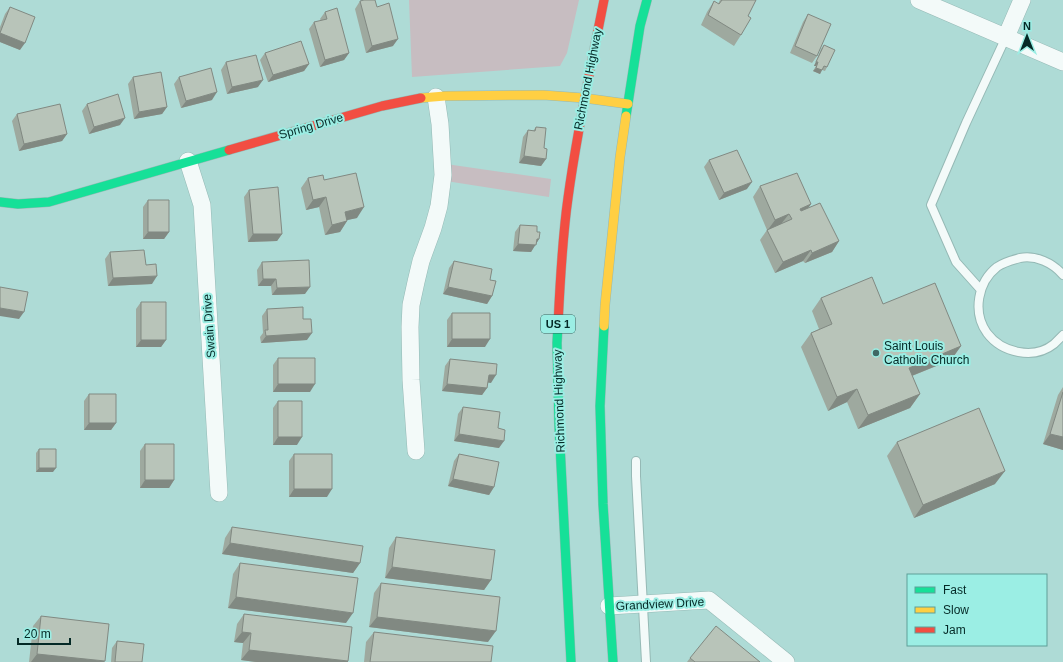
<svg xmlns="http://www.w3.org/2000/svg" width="1063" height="662" viewBox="0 0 1063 662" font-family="Arial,sans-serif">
	<rect width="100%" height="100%" fill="#aedbd6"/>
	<path fill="#c7bdc1" d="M409,0H579L567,53L560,66L412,77Z
		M446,164L551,179L549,197L446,181Z"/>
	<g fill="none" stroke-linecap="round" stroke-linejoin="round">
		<g stroke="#95b9b5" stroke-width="10">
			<path id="lane" d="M1063,275C1053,263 1036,255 1020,258C1012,260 1004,262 997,267C978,282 972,312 987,333C1002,353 1034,360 1054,344C1057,341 1060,338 1063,335
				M981,290L956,262L931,205L966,123L1006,37
				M636,461V476L646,662"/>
		</g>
		<g stroke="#95b9b5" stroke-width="18">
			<path id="street" d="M919,0L1063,62
				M1006,37L1022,0
				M188,161L202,205L219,493
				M416,451L411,380L410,327L411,305L416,282L421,261L433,228L439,206L443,175L440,124L436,97
				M609,606L709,600L786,662"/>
		</g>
		<g stroke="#95b9b5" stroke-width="10">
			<path id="fast" d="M626,116L640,26L647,0
				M0,202L18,204L49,202L229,150
				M558,325L557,343L559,425L571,662
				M604,326L600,406L603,504L613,662"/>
		</g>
		<g stroke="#95b9b5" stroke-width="10">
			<path id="slow" d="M421,98L445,96L543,95L584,98L628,104
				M604,326L605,305L620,157L626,116"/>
		</g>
		<g stroke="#95b9b5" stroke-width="10">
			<path id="jam" d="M229,150L382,106L421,98
				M558,325C560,283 562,240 568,198C577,131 591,66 604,0"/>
		</g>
		<use href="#lane" stroke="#f3faf9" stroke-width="8"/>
		<use href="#street" stroke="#f3faf9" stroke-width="17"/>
		<use href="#fast" stroke="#16e098" stroke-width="9"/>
		<use href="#slow" stroke="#ffcf43" stroke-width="9"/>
		<use href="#jam" stroke="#f24e42" stroke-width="9"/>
	</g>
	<path fill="#9ea99f" d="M720,0H756L748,16L741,35L734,46L701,25L707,12L714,1L718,4Z
		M360,1L377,7L393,46L366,53L355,9Z
		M10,7L20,50L0,42V27L5,14Z
		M325,12L349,53L344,60L320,67L309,29L314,22L321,21L320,19Z
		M808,14L817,56L812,63L790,53L803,22Z
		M824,45L827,67L825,71L822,70L820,74L813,71L816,66H814L821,49Z
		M265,53L309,64L304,71L268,82L260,60Z
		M226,62L258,87L227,94L221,70Z
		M133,77L167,107L162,114L134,119L128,84Z
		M179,77L212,100L181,108L174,84Z
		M87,104L120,125L89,134L82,111Z
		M17,114L67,134L62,141L19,151L12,121Z
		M536,127L546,159L541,166L519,163L523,137L528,130L533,131Z
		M709,160L747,189L719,200L704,167Z
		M308,178L324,180L357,218L347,220V221L340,232L325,235L319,207L306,210L301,188Z
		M760,186L811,204L808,208L839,241L832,252L805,263L803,261L775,273L760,240L767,230L753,197Z
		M249,190L282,234L277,241L248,242L244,197Z
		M148,200L169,232L164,239H143V207Z
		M520,225L537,232L539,239L531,252L513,251L515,232Z
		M110,252L146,265L152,284L108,286L105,259Z
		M454,261L490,280L492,296L487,304L443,294L449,268Z
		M262,262L305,294L272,295L271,286H258L257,270Z
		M821,298L883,304L961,346L951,360L912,376L920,394L910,408L858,429L847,402L828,411L801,347L811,333L819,329L812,311Z
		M141,302L166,340L161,347H136V309Z
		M267,309L303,319L307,340L261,343L260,337L263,333L262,316Z
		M452,313L485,347H447V320Z
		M278,358L310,392H273V365Z
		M450,359L491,383L488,382L487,388L482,395L442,391L445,366Z
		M1063,387V450L1043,444L1058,395Z
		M89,394L116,423L111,430H84V401Z
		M278,401L297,445H273V408Z
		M463,407L498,428L499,448L454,441L458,414Z
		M897,442L995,484L914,518L887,456Z
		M145,444L174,480L169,488H140V451Z
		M39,449L53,472H36V453Z
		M294,454L327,497H289V461Z
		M459,454L494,487L489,495L448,486L454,461Z
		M232,527L360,563L353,573L222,554L225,538Z
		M396,537L491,580L484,590L385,578L389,548Z
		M240,563L346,623L228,608L233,574Z
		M381,583L488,642L369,627L374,593Z
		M244,614L348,661V662H257L241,660L243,643L234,642L237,624Z
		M41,616L104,662H29L33,626Z
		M374,632L491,662H364L366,642Z
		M117,641L142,662H111L112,648Z
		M690,658L760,662H687Z"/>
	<path fill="#818982" d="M0,33L25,43L20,50L0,42Z
		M398,39L393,46L366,53L372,46Z
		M349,53L344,60L320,67L325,60Z
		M816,62H818L816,66H814Z
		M309,64L304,71L268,82L273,75Z
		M816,68L822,70L820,74L813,71Z
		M263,80L258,87L227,94L232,87Z
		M217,92L212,100L181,108L186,101Z
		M167,107L162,114L134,119L139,112Z
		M125,118L120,125L89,134L94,127Z
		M67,134L62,141L19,151L24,144Z
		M524,156L546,159L541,166L519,163Z
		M752,182L747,189L719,200L724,193Z
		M326,197L319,207L306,210L313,200Z
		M811,204L804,214L800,209Z
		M364,207L357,218L338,222L345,212Z
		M789,214L781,224L767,231L775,220Z
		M347,221L340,232L325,235L332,225Z
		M148,232H169L164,239H143Z
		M253,234H282L277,241L248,242Z
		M537,239H539L531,252L513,251L518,244Z
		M839,241L832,252L805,263L812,253Z
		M811,250L803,261L775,273L783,262Z
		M157,276L152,284L108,286L113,278Z
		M263,279H276L271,286H258Z
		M310,287L305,294L272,295L277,288Z
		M448,287L492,296L487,304L443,294Z
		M0,308L24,312L19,319L0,316Z
		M312,333L307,340L261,343L266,336Z
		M452,339H490L485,347H447Z
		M141,340H166L161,347H136Z
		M961,346L951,360L899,381L909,368Z
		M489,375H496L491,383L484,382Z
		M278,384H315L310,392H273Z
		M447,384L487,388L482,395L442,391Z
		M857,389L847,402L828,411L837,397Z
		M920,394L910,408L858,429L868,415Z
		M89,423H116L111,430H84Z
		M459,434L504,441L499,448L454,441Z
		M1050,434L1063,437V450L1043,444Z
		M278,437H302L297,445H273Z
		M39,468H56L53,472H36Z
		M1005,471L995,484L914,518L923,505Z
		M453,479L494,487L489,495L448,486Z
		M145,480H174L169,488H140Z
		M294,489H332L327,497H289Z
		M230,543L360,563L353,573L222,554Z
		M392,567L491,580L484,590L385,578Z
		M236,597L353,613L346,623L228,608Z
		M377,617L496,631L488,642L369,627Z
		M242,632L251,633L243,643L234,642Z
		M249,650L348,661V662H257L241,660Z
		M37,654L105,661L104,662H31Z"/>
	<path fill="#b8c4b9" stroke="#818982" d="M364,0H375L377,7L389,3L398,39L372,46L360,1Z
		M722,0H756L748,16L751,18L741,35L708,15L714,1L719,4Z
		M10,7L35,17L25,43L0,33Z
		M337,8L349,53L325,60L314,22L327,19L325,12Z
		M808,14L831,24L817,56L795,46Z
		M301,41L309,64L273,75L265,53Z
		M824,45L835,50L827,67L824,66L822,70L816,68L818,62H816Z
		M256,55L263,80L232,87L226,62Z
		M211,68L217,92L186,101L179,77Z
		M161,72L167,107L139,112L133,77Z
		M118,94L125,118L94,127L87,104Z
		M60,104L67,134L24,144L17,114Z
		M536,127L546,128L544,148L547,149L546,159L524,156L528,130L535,131Z
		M737,150L752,182L724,193L709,160Z
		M356,173L364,207L345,212L347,221L332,225L326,197L313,200L308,178L323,175L324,180Z
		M797,173L811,204L800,209L801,211L820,203L839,241L812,253L811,250L783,262L767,230L792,219L789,214L775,220L760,186Z
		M278,187L282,234H253L249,190Z
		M148,200H169V232H148Z
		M520,225L537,226V232H540L539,239H537L536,245L518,244Z
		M144,250L146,265L156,264L157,276L113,278L110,252Z
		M309,260L310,287L277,288L276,279H263L262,262Z
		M454,261L492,269L490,280L496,281L492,296L448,287Z
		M872,277L883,304L935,283L961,346L909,368L920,394L868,415L857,389L837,397L811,333L832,324L821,298Z
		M0,287L28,292L24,312L0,308Z
		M141,302H166V340H141Z
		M303,307V319H311L312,333L266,336L265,330H268L267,309Z
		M452,313H490V339H452Z
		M278,358H315V384H278Z
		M450,359L497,364L496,375H489L487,388L447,384Z
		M1063,392V437L1050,434Z
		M89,394H116V423H89Z
		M278,401H302V437H278Z
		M463,407L500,412L498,428L505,430L504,441L459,434Z
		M979,408L1005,471L923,505L897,442Z
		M145,444H174V480H145Z
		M39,449H56V468H39Z
		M294,454H332V489H294Z
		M459,454L499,462L494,487L453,479Z
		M232,527L363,546L360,563L230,543Z
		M396,537L495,550L491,580L392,567Z
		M240,563L358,578L353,613L236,597Z
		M381,583L500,597L496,631L377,617Z
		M244,614L352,627L348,661L249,650L251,633L242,632Z
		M41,616L109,624L105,661L37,654Z
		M716,626L760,662H695L690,658Z
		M374,632L493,646L491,662H370Z
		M117,641L144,644L142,662H115Z"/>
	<circle fill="#3f6764" stroke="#9beee4" stroke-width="1.5" cx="876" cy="353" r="4"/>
	<g text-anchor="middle" stroke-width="4" stroke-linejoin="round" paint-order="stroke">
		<rect fill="#9beee4" stroke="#31645f" stroke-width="1" x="541" y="315" width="34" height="18" rx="3"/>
		<g font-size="11" font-weight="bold" fill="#042926">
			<text x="558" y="328">US 1</text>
		</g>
		<g font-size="12" fill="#042926" stroke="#9beee4">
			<text transform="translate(588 79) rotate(-79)" y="4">Richmond Highway</text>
			<text transform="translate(311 126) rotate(-16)" y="4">Spring Drive</text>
			<text transform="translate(209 326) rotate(-94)" y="4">Swain Drive</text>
			<text transform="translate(559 401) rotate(-92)" y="4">Richmond Highway</text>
			<text transform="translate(660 604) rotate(-3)" y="4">Grandview Drive</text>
		</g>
		<g font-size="12" fill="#042926" stroke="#9beee4" text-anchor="start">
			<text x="884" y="350">Saint Louis<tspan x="884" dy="14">Catholic Church</tspan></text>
		</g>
	</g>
	<rect x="907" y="574" width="140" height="72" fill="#9beee4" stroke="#5f9f98"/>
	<rect x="915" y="587" width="20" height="6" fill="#16e098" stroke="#5f9f98"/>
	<text x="943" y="594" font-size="12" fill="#042926">Fast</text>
	<rect x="915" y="607" width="20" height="6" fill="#ffcf43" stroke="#5f9f98"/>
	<text x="943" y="614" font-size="12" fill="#042926">Slow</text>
	<rect x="915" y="627" width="20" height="6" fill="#f24e42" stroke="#5f9f98"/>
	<text x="943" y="634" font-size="12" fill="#042926">Jam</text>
	<g transform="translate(1027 36)" stroke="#9beee4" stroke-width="3" paint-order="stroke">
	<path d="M0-3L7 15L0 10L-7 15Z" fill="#042926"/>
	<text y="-6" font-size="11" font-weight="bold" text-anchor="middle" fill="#042926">N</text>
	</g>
	<path d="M18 638v6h52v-6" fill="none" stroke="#042926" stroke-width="2"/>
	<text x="24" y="638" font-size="12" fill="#042926" stroke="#9beee4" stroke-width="3" paint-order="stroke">20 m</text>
</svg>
